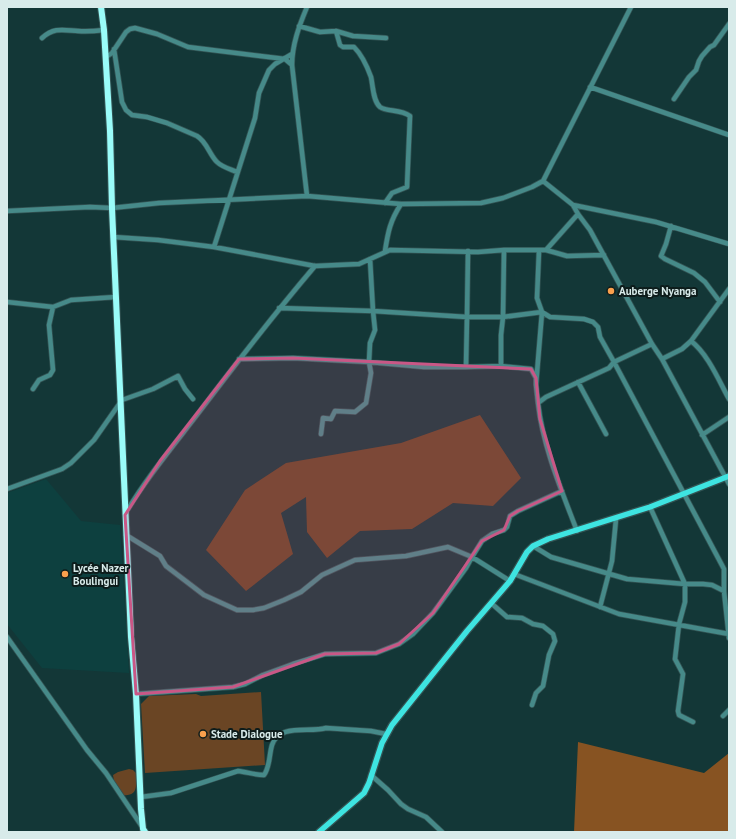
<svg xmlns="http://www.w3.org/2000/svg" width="736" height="839" viewBox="0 0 736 839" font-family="'PT Sans',sans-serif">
	<rect width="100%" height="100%" fill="#133737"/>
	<path fill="#0d403f" d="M46,479L81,521L120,525L129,673L42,668L7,624V493Z"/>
	<path fill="#6a4524" d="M480,415L521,478L493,506L453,503L412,529L360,531L327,558L307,532L306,497L281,513L293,554L246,591L206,550L245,490L286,463L401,443Z
		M261,692L265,765L145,773L141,704L149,696L196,694L201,696Z
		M129,769L133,770L136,773C136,784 139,797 123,795L114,781L113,775L118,772Z"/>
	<path fill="#875322" d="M578,742L704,773L729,753V832H574Z"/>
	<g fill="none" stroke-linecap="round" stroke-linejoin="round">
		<g stroke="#335454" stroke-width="6">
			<path id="minor" d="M307,7C299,26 292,45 292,65L307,196
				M299,26L320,32L336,31L353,36L386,38
				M336,31L340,45L343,47H354C362,55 367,66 371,77C373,86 373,101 380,107C387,112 400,109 410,116L407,187L392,193L385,203
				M42,38C54,27 63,30 78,31C87,32 96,31 104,30
				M114,49L122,102L126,110L132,115L147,117L167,123L197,136C207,142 209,154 217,162C222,167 230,169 237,172
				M106,57L112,53L126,32L130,29L135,28L157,34L188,47L285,59L292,65
				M590,87L729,135
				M674,99L689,77L696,70L699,61L702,56L710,47L714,45L729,24
				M543,181L573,205L578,214L590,230L652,344L662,359L729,484
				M573,205L656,222L729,244
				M7,211L90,207L112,208L159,203L307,196L401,204L481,203L503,198L532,187L543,181L631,7
				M671,226L666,244L661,256L665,259L694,273L705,282L720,302
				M113,237L158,240L214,247L315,266L359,264L390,250L478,252L504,250H546L567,256L604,255
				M214,247L255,118L259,93L269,70L275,64L292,54
				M504,250L503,317H467L466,367L501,366L531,369L536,378V385
				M546,250L578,214
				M385,251C388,232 390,221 401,204
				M539,251L537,298L542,312L550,317L584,319L593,322L598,327L600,337L614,362L724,569V591L729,638
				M370,259L373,311L467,317L468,251
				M7,302L53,307L71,300L116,297
				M279,308L373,311L375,330L370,343L369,362L424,367H466
				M691,341C708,354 719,381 729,399
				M239,359L293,358L369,362L371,373L366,403L355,412L335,411L331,419L323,418L321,434
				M662,359L682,349L691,341L729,289
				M501,366V335L503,317L542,312L536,385L538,403
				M578,382L606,434
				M33,389L39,380L50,375L53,370L49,325L53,307
				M702,435L729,417
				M7,489L62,469L71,463L94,440L122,400L153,389L178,376L185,389L193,399
				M650,507L685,584V602L679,624L675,659L683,674L678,711L679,715L693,722
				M125,514C147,477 174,445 200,411C237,362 275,313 315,266
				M577,531C561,489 543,447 538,403L546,397L609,368L614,362L652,344
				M126,535L160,556L166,566L204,595L237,610H253L264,608L284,600L301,592L322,575L355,560L406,556L448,547L472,557L482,541L492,534L504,530L507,527L510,516L518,511L562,491
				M533,546L551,557L627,579L685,584H703L712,585L724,591
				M514,574L619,614L729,634
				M491,603L507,617L522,618L533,624L543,626L553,634L555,641L549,655L543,686L536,693L532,705
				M600,607L612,561L616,519
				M7,637L87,750L106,773L143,828
				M136,694L233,687L245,684L263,675L293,664L325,654L376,653L399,644L413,634L433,613L466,568L472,557L510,581
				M723,716L729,710
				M371,775L388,790L401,804L408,809L426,817L442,832
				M141,797L171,793L238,771C247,772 255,775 264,775C270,767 269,755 272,745C279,723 309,733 326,728L371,731L386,734"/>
		</g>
		<g stroke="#335454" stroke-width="8">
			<path id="major" d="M319,832L364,793L369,783L382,743L392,725L467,631L510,581L527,552L533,546L548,539L650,507L729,476"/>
		</g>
		<g stroke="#335454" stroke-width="8">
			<path id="highway" d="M101,7L104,30L110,131L112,208L131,637L136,694L141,809L143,829L145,832"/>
		</g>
		<use href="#minor" stroke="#468a89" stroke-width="4.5"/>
		<use href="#major" stroke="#3ee4e1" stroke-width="5.5"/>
		<use href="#highway" stroke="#9afcf9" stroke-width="6"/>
	</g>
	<path fill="#c95786" fill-opacity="0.2" stroke="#c95786" stroke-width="3" stroke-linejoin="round" d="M293,358L531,369L536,378L540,419L562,491L518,511L510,516L504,530L482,541L433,613L399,644L376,653L325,654L233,687L136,694L125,515L160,461L239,359Z"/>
	<g fill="#f9a04d" stroke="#0d1c1b" stroke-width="1.5">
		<circle cx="611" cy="291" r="4"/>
		<circle cx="65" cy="574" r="4"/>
		<circle cx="203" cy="734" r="4"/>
	</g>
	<g text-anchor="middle" stroke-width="4" stroke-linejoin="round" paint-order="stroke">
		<g font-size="11" font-weight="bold" fill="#d8ebea" stroke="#0d1c1b" text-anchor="start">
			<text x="619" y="295">Auberge Nyanga</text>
			<text x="73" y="572">Lycée Nazer<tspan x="73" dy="13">Boulingui</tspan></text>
			<text x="211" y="738">Stade Dialogue</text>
		</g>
	</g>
	<rect width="736" height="839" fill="none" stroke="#d8ebea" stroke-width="16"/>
</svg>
